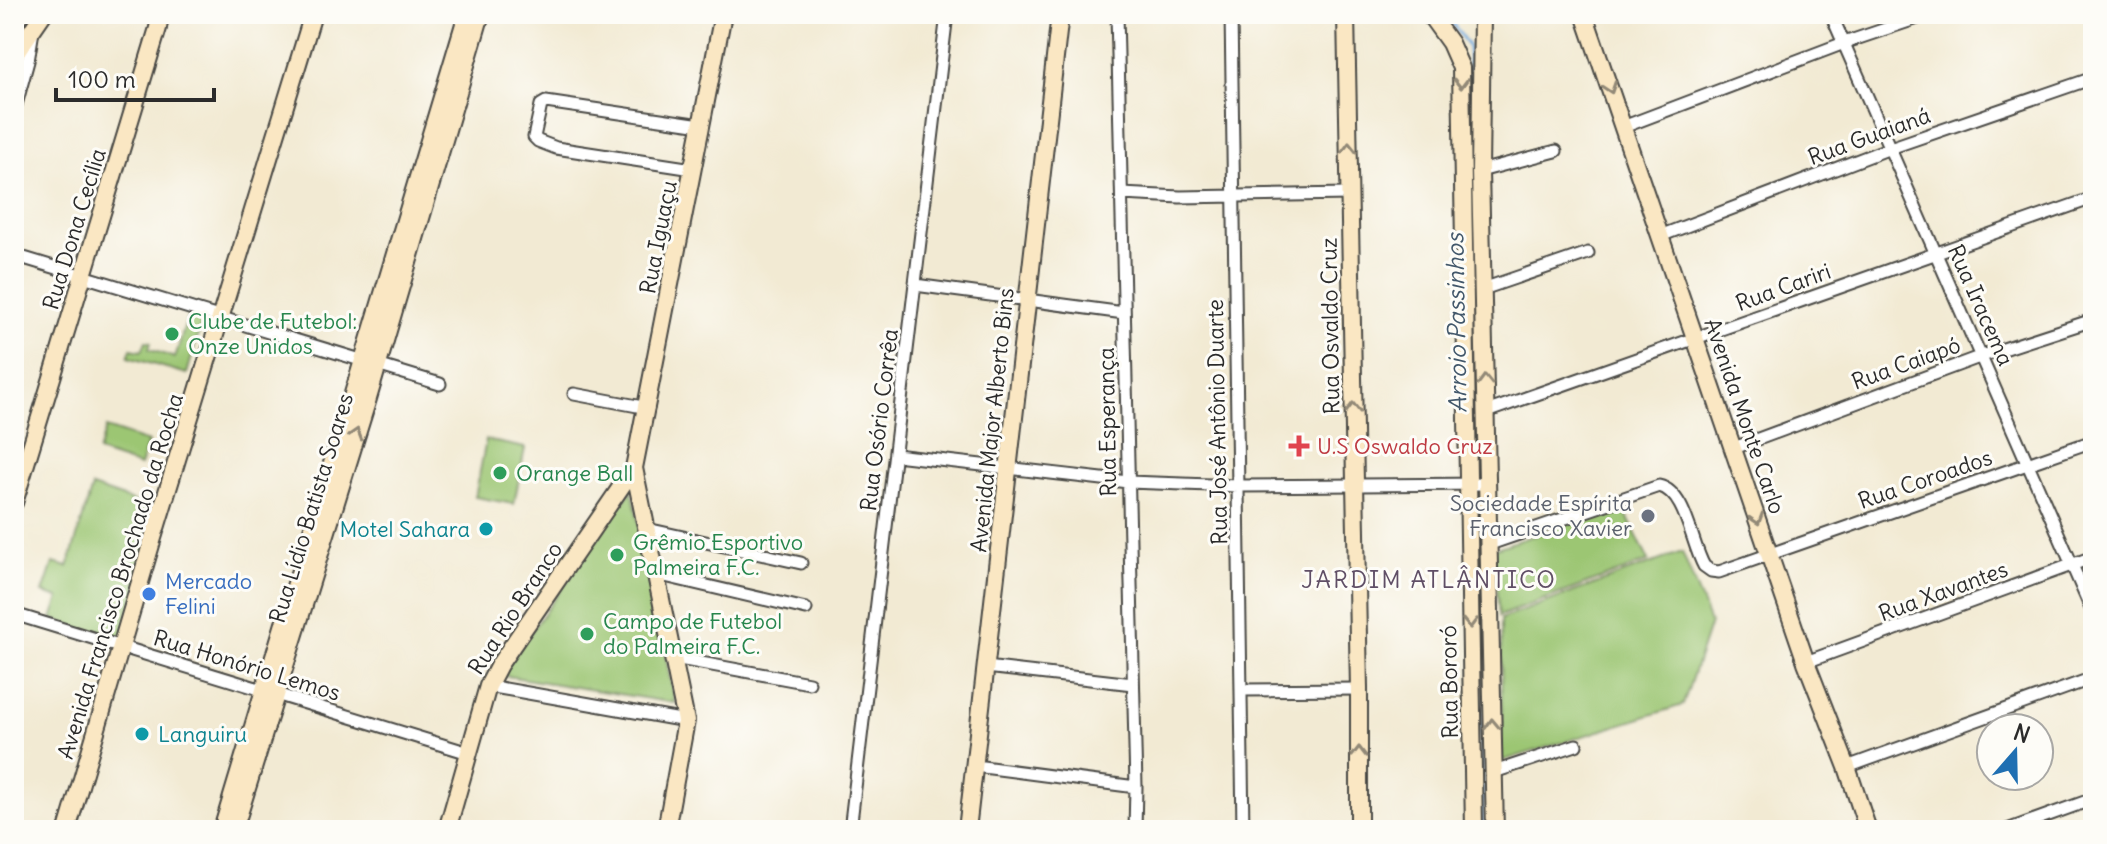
<svg xmlns="http://www.w3.org/2000/svg" width="2107" height="844" viewBox="0 0 2107 844" font-family="Delius,sans-serif">
	<rect width="100%" height="100%" fill="#fdfcf7"/>
	<filter id="ink" filterUnits="userSpaceOnUse"><feTurbulence type="fractalNoise" baseFrequency=".0125" numOctaves="2"/><feDisplacementMap in="SourceGraphic" scale="16" xChannelSelector="R" yChannelSelector="G"/><feConvolveMatrix kernelMatrix="1 2 1 2 8 2 1 2 1" color-interpolation-filters="sRGB"/></filter>
	<filter id="wash" filterUnits="userSpaceOnUse"><feTurbulence type="fractalNoise" baseFrequency=".006" numOctaves="4" result="noise"/><feDisplacementMap in="SourceGraphic" scale="32" xChannelSelector="R" yChannelSelector="G"/><feGaussianBlur stdDeviation="1.8" result="paint"/><feColorMatrix in="noise" values="0 0 0 0 0 0 0 0 0 0 0 0 0 0 0 0 0 1.4 0 .05"/><feComposite in="paint" operator="in"/></filter>
	<g filter="url(#wash)">
		<rect width="100%" height="100%" fill="#f2ead3"/>
		<path fill="#9cc673" stroke="#64784f" stroke-width="2" d="M188,316L202,321L187,374L128,357L131,349L142,351L146,341L151,342L149,349L175,358Z
			M106,428L148,442L140,466L98,452Z
			M486,440L525,448L514,504L475,497Z
			M92,487L153,508L159,517L122,647L80,635L75,627L52,619L59,598L43,593L53,563L68,567Z
			M632,490L675,703L500,675Z
			M1622,506L1649,561L1499,616L1493,549Z
			M1682,552L1710,623L1683,705L1502,761L1501,619Z"/>
		<g fill="none" stroke-linecap="round" stroke-linejoin="round">
			<path stroke="#6face1" stroke-width="3" d="M1446,14L1468,46L1473,123
				M1475,287L1477,479
				M1477,487L1483,830"/>
		</g>
	</g>
	<g filter="url(#ink)">
		<g fill="none" stroke-linecap="round" stroke-linejoin="round">
			<g stroke="#494844" stroke-width="15">
				<path id="street" d="M1117,14L1136,787L1135,830
					M1231,14L1243,830
					M1831,14L2093,613
					M14,112L28,61L33,31
					M1623,127L1844,43L1930,14
					M693,169L556,148L538,141L534,137L541,105L546,102L701,125
					M1480,171L1556,151
					M1122,194L1180,197L1349,194
					M1660,236L1890,148L2093,78
					M14,255L440,384
					M915,285L1124,313
					M1483,289L1588,253
					M574,394L648,408
					M1486,412L2093,198
					M1734,448L1982,356L2093,320
					M895,455L1128,482L1238,486L1487,484
					M647,529L801,563
					M1487,545L1659,486C1686,492 1691,543 1704,566L1711,571L1719,572L2093,441
					M656,574L806,609
					M14,614L469,753
					M674,658L809,683
					M1806,662L2093,557
					M986,667L1133,684
					M488,686L686,721
					M1241,690L1359,689
					M975,766L1136,787
					M1847,767L2093,678
					M1494,772L1576,745
					M850,830L947,14
					M2007,830L2093,799"/>
			</g>
			<g stroke="#494844" stroke-width="20">
				<path id="secondary" d="M1346,14L1359,689V830
					M1429,14L1450,43L1461,68L1474,830
					M1482,14L1480,171L1495,830
					M1584,14L1806,662L1847,767L1868,830
					M14,56L43,14
					M634,468L686,721L666,830
					M14,503L158,28L160,14
					M67,830L153,538L313,14
					M222,830L467,14
					M234,830L367,402L481,14
					M447,830L488,686L499,665L634,468L723,14
					M967,830L1060,14"/>
			</g>
			<use href="#street" stroke="#fff" stroke-width="11"/>
			<use href="#secondary" stroke="#fae7c3" stroke-width="16"/>
		</g>
		<defs><path id="oneway-chevron" d="M-2-3.5L2.5 0L-2 3.5" fill="none" stroke-width="1.6" stroke-linecap="round" stroke-linejoin="round" transform="scale(2)"/></defs>
		<g stroke="#928977">
			<use href="#oneway-chevron" transform="translate(1461 83) rotate(89)"/>
			<use href="#oneway-chevron" transform="translate(1610 88) rotate(71)"/>
			<use href="#oneway-chevron" transform="translate(1349 148) rotate(-91)"/>
			<use href="#oneway-chevron" transform="translate(1485 380) rotate(-91)"/>
			<use href="#oneway-chevron" transform="translate(1353 408) rotate(-91)"/>
			<use href="#oneway-chevron" transform="translate(356 434) rotate(-73)"/>
			<use href="#oneway-chevron" transform="translate(1757 519) rotate(72)"/>
			<use href="#oneway-chevron" transform="translate(1470 623) rotate(89)"/>
			<use href="#oneway-chevron" transform="translate(1492 724) rotate(-92)"/>
			<use href="#oneway-chevron" transform="translate(1359 752) rotate(-90)"/>
		</g>
	</g>
	<g fill="#2e9e5b" stroke="#fdfcf7" stroke-width="3">
		<circle cx="172" cy="334" r="8"/>
		<circle cx="500" cy="473" r="8"/>
		<circle cx="617" cy="555" r="8"/>
		<circle cx="587" cy="634" r="8"/>
	</g>
	<path fill="#e0444e" stroke="#fdfcf7" stroke-width="3" d="M1295 434h8v8h8v8h-8v8h-8v-8h-8v-8h8z"/>
	<circle fill="#6b7280" stroke="#fdfcf7" stroke-width="3" cx="1648" cy="516" r="8"/>
	<g fill="#0f9aa8" stroke="#fdfcf7" stroke-width="3">
		<circle cx="486" cy="529" r="8"/>
		<circle cx="142" cy="734" r="8"/>
	</g>
	<circle fill="#3f7fe0" stroke="#fdfcf7" stroke-width="3" cx="149" cy="594" r="8"/>
	<g text-anchor="middle" stroke-width="6" stroke-linejoin="round" paint-order="stroke">
		<g font-size="22" fill="#2b2b2b" stroke="#fdfcf7">
			<text transform="translate(1869 136) rotate(-20)" y="8">Rua Guaianá</text>
			<text transform="translate(74 229) rotate(-73)" y="8">Rua Dona Cecília</text>
			<text transform="translate(658 237) rotate(-79)" y="8">Rua Iguaçu</text>
			<text transform="translate(1783 287) rotate(-20)" y="8">Rua Cariri</text>
			<text transform="translate(1981 305) rotate(66)" y="8">Rua Iracema</text>
			<text transform="translate(1330 326) rotate(-91)" y="8">Rua Osvaldo Cruz</text>
			<text transform="translate(1906 363) rotate(-20)" y="8">Rua Caiapó</text>
			<text transform="translate(1745 416) rotate(71)" y="8">Avenida Monte Carlo</text>
			<text transform="translate(879 420) rotate(-83)" y="8">Rua Osório Corrêa</text>
			<text transform="translate(992 420) rotate(-84)" y="8">Avenida Major Alberto Bins</text>
			<text transform="translate(1107 422) rotate(-91)" y="8">Rua Esperança</text>
			<text transform="translate(1217 422) rotate(-91)" y="8">Rua José Antônio Duarte</text>
			<text transform="translate(1925 479) rotate(-19)" y="8">Rua Coroados</text>
			<text transform="translate(311 508) rotate(-73)" y="8">Rua Lídio Batista Soares</text>
			<text transform="translate(120 576) rotate(-73)" y="8">Avenida Francisco Brochado da Rocha</text>
			<text transform="translate(1943 591) rotate(-20)" y="8">Rua Xavantes</text>
			<text transform="translate(515 608) rotate(-57)" y="8">Rua Rio Branco</text>
			<text transform="translate(247 665) rotate(17)" y="8">Rua Honório Lemos</text>
			<text transform="translate(1449 682) rotate(-91)" y="8">Rua Bororó</text>
		</g>
		<g font-size="22" fill="#27864d" stroke="#fdfcf7" text-anchor="start">
			<text x="188" y="329">Clube de Futebol:<tspan x="188" dy="25">Onze Unidos</tspan></text>
			<text x="516" y="481">Orange Ball</text>
			<text x="633" y="550">Grêmio Esportivo<tspan x="633" dy="25">Palmeira F.C.</tspan></text>
			<text x="603" y="629">Campo de Futebol<tspan x="603" dy="25">do Palmeira F.C.</tspan></text>
		</g>
		<g font-size="22" fill="#be3a42" stroke="#fdfcf7" text-anchor="start">
			<text x="1317" y="454">U.S Oswaldo Cruz</text>
		</g>
		<g font-size="22" fill="#5b616d" stroke="#fdfcf7" text-anchor="end">
			<text x="1632" y="511">Sociedade Espírita<tspan x="1632" dy="25">Francisco Xavier</tspan></text>
		</g>
		<g font-size="22" fill="#0d838f" stroke="#fdfcf7" text-anchor="end">
			<text x="470" y="537">Motel Sahara</text>
			<text x="158" y="742" text-anchor="start">Languiru</text>
		</g>
		<g font-size="22" fill="#366cbe" stroke="#fdfcf7" text-anchor="start">
			<text x="165" y="589">Mercado<tspan x="165" dy="25">Felini</tspan></text>
		</g>
		<g font-size="24" font-style="italic" fill="#43586b" stroke="#fdfcf7">
			<text transform="translate(1457 323) rotate(-91)" y="8">Arroio Passinhos</text>
		</g>
		<g font-size="24" letter-spacing="2" fill="#604f66" stroke="#fdfcf7">
			<text x="1429" y="588">JARDIM ATLÂNTICO</text>
		</g>
	</g>
	<rect width="2107" height="844" fill="none" stroke="#fdfcf7" stroke-width="48"/>
	<g transform="translate(2015 752) rotate(20)"><circle r="38" fill="#fdfcf7" stroke="#a9a8a5" stroke-width="2"/>
	<path d="M0-6L14 30L0 20L-14 30Z" fill="#1f6fb2"/>
	<text y="-12" font-size="22" font-weight="bold" text-anchor="middle" fill="#2b2b2b">N</text>
	</g>
	<path d="M56 88v12h158v-12" fill="none" stroke="#2b2b2b" stroke-width="4"/>
	<text x="68" y="88" font-size="24" fill="#2b2b2b" stroke="#fdfcf7" stroke-width="6" paint-order="stroke">100 m</text>
</svg>
